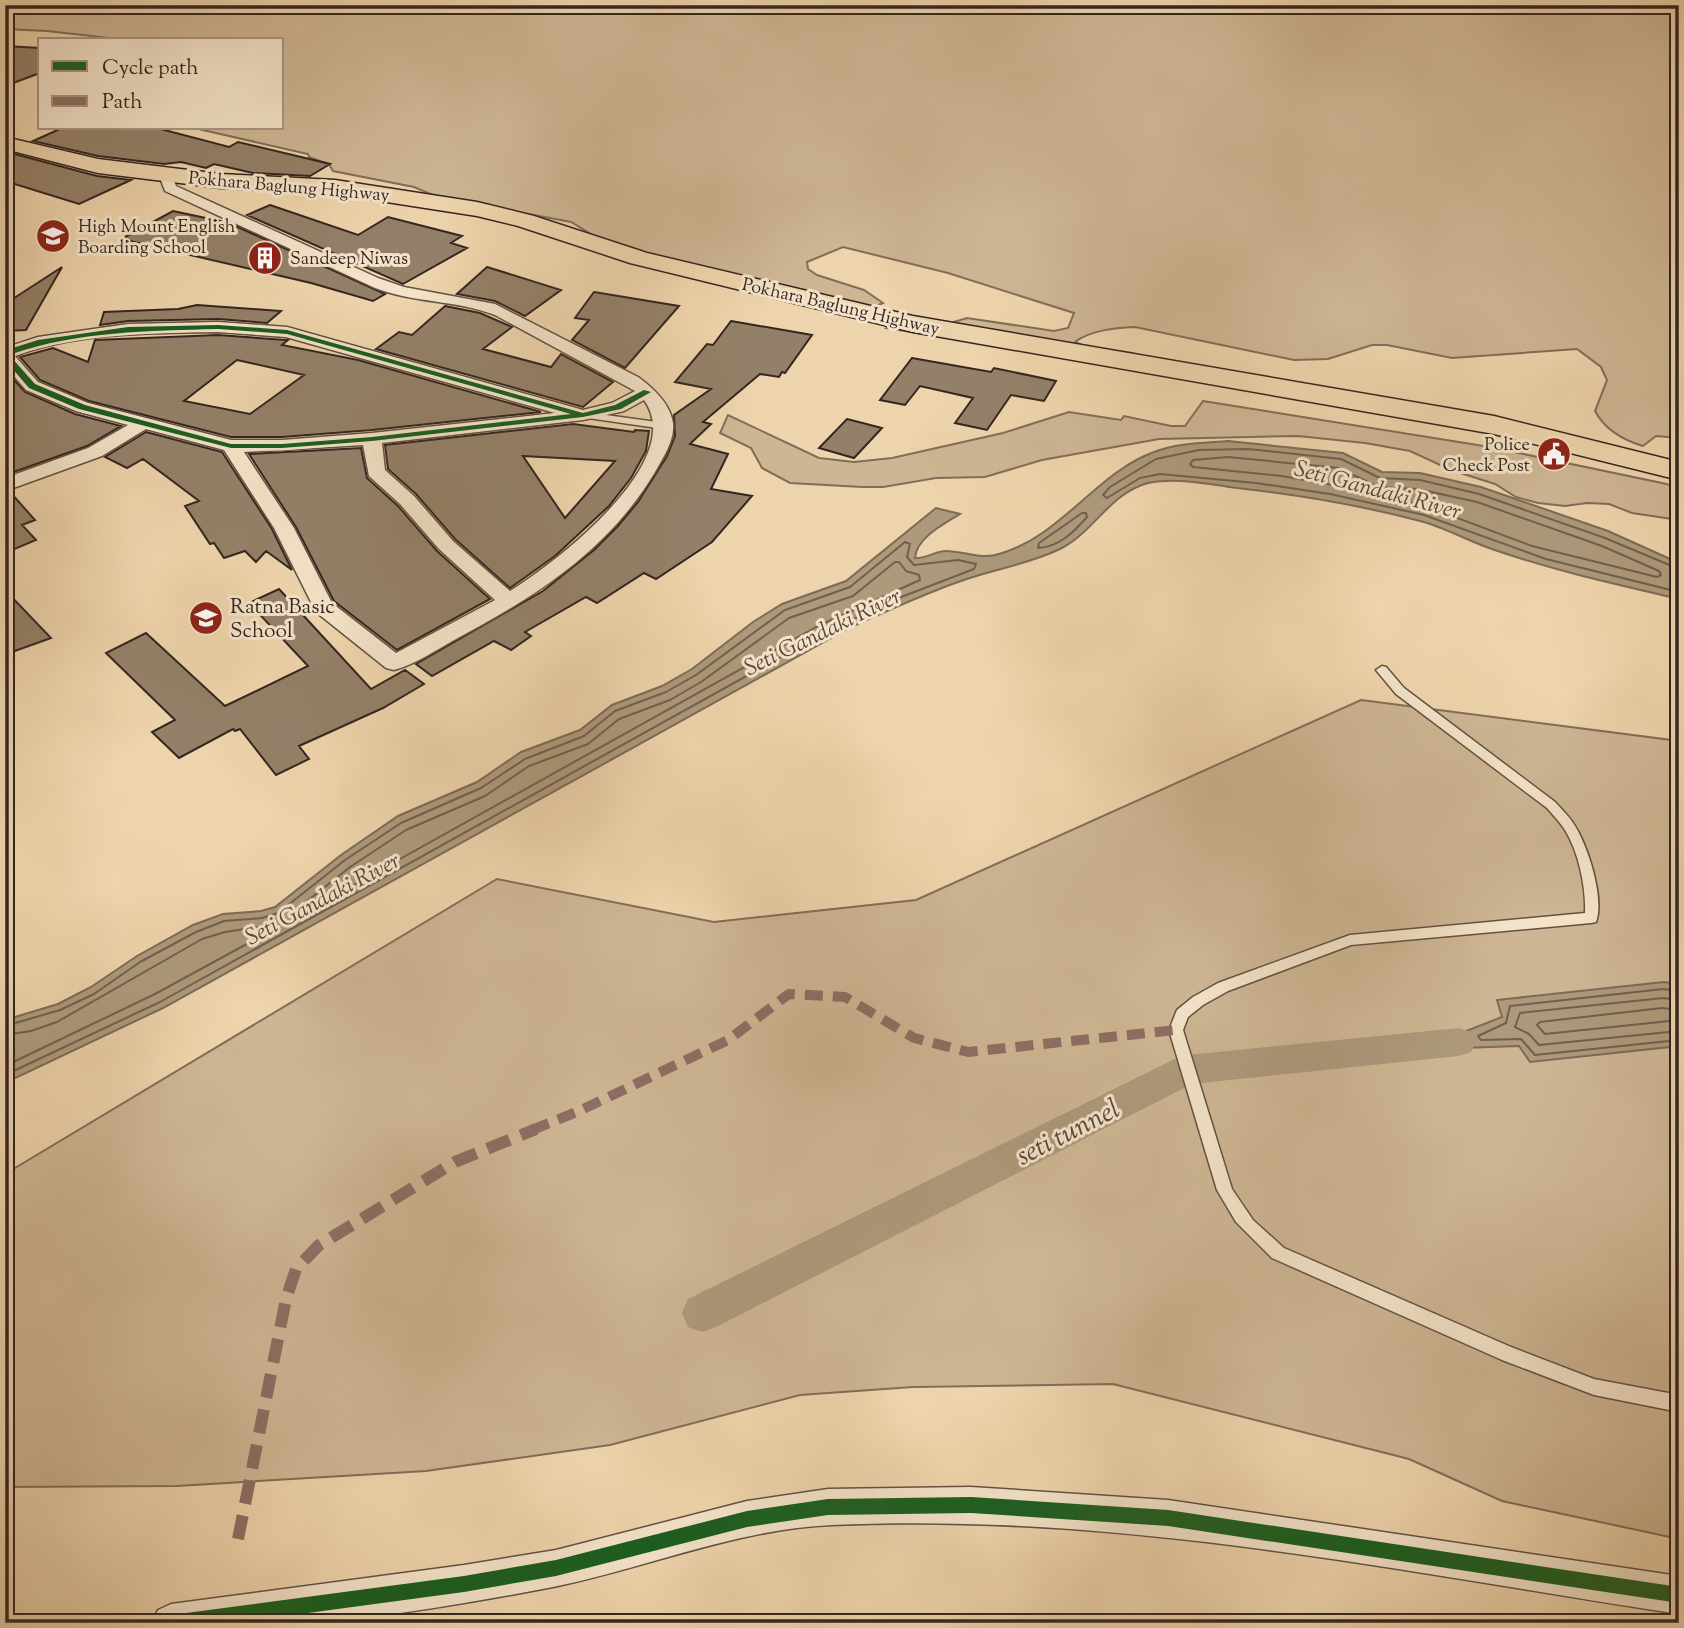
<svg xmlns="http://www.w3.org/2000/svg" width="1684" height="1628" viewBox="0 0 1684 1628" font-family="'Sorts Mill Goudy',serif">
	<rect width="100%" height="100%" fill="#eed4ac"/>
	<filter id="stains"><feTurbulence type="fractalNoise" baseFrequency=".00286" numOctaves="4"/><feColorMatrix values="0 0 0 0 .2 0 0 0 0 .09 0 0 0 0 .02 0 0 0 .5 -.17"/></filter>
	<radialGradient id="worn" r=".72"><stop offset=".6" stop-color="#630" stop-opacity="0"/><stop offset="1" stop-color="#630" stop-opacity=".3"/></radialGradient>
	<path fill="#ceb694" stroke="#806e5a" stroke-width="2" d="M5,5H1644L1679,8V438L1656,436L1643,446C1623,440 1605,430 1595,411L1607,380L1601,367L1577,349L1452,358L1387,345H1372L1328,359L1294,360L1135,327C1115,328 1091,330 1075,342C1099,355 1130,345 1152,362L1105,363L886,328L889,324L937,327L967,318L1054,331L1068,328L1074,313L948,273L843,247L807,262L808,269L817,275L864,290L883,303L874,307L762,280L749,290L596,237L571,222L529,214L497,213L456,205L414,187L333,171L329,164L309,157L308,154L194,128H282V40H127L47,31L5,29Z
		M1203,401L1490,447L1662,483L1679,487V520L1632,513L1609,504L1587,503L1565,506L1538,503L1516,497L1495,484L1451,470L1410,451L1365,443L1298,436L1159,439L1042,460L985,477L936,478L883,487H862L790,483L762,468L751,448L720,433L728,415L819,458L854,462L892,458L1003,433L1069,412L1121,420L1124,416L1171,426H1185Z
		M1361,700L1679,741V1539L1502,1501L1409,1459L1113,1384L913,1387L800,1395L610,1445L426,1471L177,1486L5,1487V1174L497,879L714,922L916,900Z"/>
	<path fill="#ae997c" stroke="#7d6b57" stroke-width="2" d="M1228,441L1343,453L1382,472L1420,473L1481,487L1608,531L1679,563V599C1615,584 1551,570 1489,548C1466,540 1444,527 1420,521C1360,505 1299,495 1237,488C1209,484 1176,477 1148,483C1110,493 1093,533 1060,549C1029,564 995,569 964,580C925,593 888,611 851,627L163,1008L5,1083V1020L58,1004L91,987L137,956L193,925L223,914L261,911L275,907L341,855L398,816L477,782L521,752L580,730L612,705L662,686L692,669L753,622L782,604L846,581L936,508L960,514C944,524 916,538 915,558C926,559 935,551 946,551C964,551 981,560 999,554C1062,536 1096,473 1154,452C1177,443 1204,443 1228,441Z
		M1664,982L1679,984V1046L1530,1062L1519,1046L1463,1048L1456,1035L1502,1017L1497,1000Z"/>
	<g fill="none" stroke-linecap="round" stroke-linejoin="round">
		<path stroke="#70604e" stroke-width="2" d="M1228,457L1339,468L1378,487L1418,489L1477,502L1602,546L1659,571L1661,575L1657,577L1532,546L1428,507L1371,492L1282,476L1193,467L1190,464L1193,460Z
			M1082,513H1086L1087,517C1074,532 1059,547 1038,548L1039,543Z
			M895,562H899L906,571L919,575L920,580L818,626L305,912L300,910L301,906L350,867L406,830L485,796L529,766L588,744L619,719L670,700L701,682L789,618L853,596Z
			M1679,569L1605,538L1479,494L1420,480L1380,478L1341,459L1248,449L1199,450L1156,459L1110,487L1103,495L1107,498L1140,478L1160,474L1256,483L1330,494L1424,515L1546,559L1679,592
			M1679,991L1663,989L1510,1006L1506,1023L1478,1036L1481,1040L1521,1039L1535,1055L1679,1040
			M1679,1000L1663,998L1520,1013L1515,1027L1529,1034L1539,1045L1679,1031
			M1679,1010L1662,1008L1540,1022L1537,1025L1545,1034L1679,1020
			M5,1026L60,1010L94,994L140,962L196,932L224,921L262,918L278,913L345,860L401,823L481,788L525,759L584,736L615,711L666,692L696,675L785,610L850,587L905,542L910,544L907,557L914,565L958,560L976,564L974,569L896,599L822,634L160,1002L5,1075
			M5,1035L31,1031L57,1022L202,939L225,932L265,926L268,928L267,933L155,994L5,1066"/>
		<path fill="#ae997c" fill-rule="evenodd" d="M1459,1028L1471,1032L1476,1042L1471,1052L1459,1056L1192,1084L716,1327L702,1332L688,1327L682,1313L688,1299L1175,1059L1187,1055Z"/>
	</g>
	<path fill="#948069" stroke="#332620" stroke-width="2" fill-rule="evenodd" d="M5,46L40,48V73L5,86Z
		M62,128H157L229,147L238,142L330,164L310,176L253,173L214,164L206,168L181,162L164,164L98,156L33,141Z
		M7,152L97,176L131,180L79,204L5,181Z
		M270,205L358,235L388,217L462,236L451,243L467,248L403,284L247,215Z
		M173,211L229,223L385,294L373,301L311,283L121,239Z
		M62,267L26,330L5,331V304Z
		M487,267L561,290L525,316L495,301L457,294Z
		M594,292L679,306L625,368L572,340L589,320L575,318Z
		M197,305L281,311L267,323L218,319L128,321L100,325L104,312L178,309Z
		M445,306L480,313L512,327L483,349L551,367L561,354L613,382L583,407L376,349L399,332L412,335Z
		M731,321L812,335L785,373L782,372L779,377L760,374L703,422L711,424L690,444L728,454L711,489L752,496L712,542L656,579L644,573L597,603L586,597L525,632L531,636L511,650L494,641L432,676L416,664L543,591L594,550L617,527L638,502L667,456L675,436L674,415L711,389L675,382L707,344L713,345Z
		M218,335L286,340H288L282,345L358,360L541,412L372,430L282,437H231L89,401L40,380L20,357L53,348L88,362L95,340ZM237,360L304,375L250,414L184,401Z
		M912,358L991,372L994,368L1056,381L1044,401L1011,395L987,430L955,423L973,398L920,386L905,405L880,400Z
		M5,370L25,392L75,414L121,426L87,446L5,475Z
		M847,419L882,428L854,458L819,448Z
		M573,424L634,432L635,430L649,431L646,451L631,478L609,506L555,556L510,588L455,539L416,494L388,469L385,445ZM523,456L615,461L565,518Z
		M146,432L222,452L272,529L292,570L266,551L256,562L245,551L224,558L214,543L210,544L185,506L199,501L143,459L127,468L105,457Z
		M361,448L367,478L398,506L437,551L490,599L397,650L334,601L296,527L249,454Z
		M10,492L35,520L22,525L36,540L5,553V493Z
		M279,589L371,689L405,670L424,684L383,708L299,746L309,759L276,775L240,729L235,731L233,729L179,758L152,732L175,720L106,653L146,633L225,706L308,666L249,603Z
		M5,590L51,638L12,652L5,639Z"/>
	<g fill="none" stroke-linecap="round" stroke-linejoin="round">
		<g stroke="#625243" stroke-width="3">
			<path id="lane" d="M584,412L664,423L669,426L664,429L581,417L579,415Z
				M1382,666L1386,667L1404,688L1555,802C1561,809 1568,815 1573,823C1587,843 1605,898 1596,922L1591,923L1351,945L1228,991L1203,1005L1188,1017L1183,1030L1232,1189L1253,1220L1284,1248L1511,1347L1594,1379L1679,1395V1412L1594,1395L1502,1360L1272,1258L1236,1222L1217,1190L1169,1030L1177,1010L1193,997L1218,983L1350,935L1585,913C1586,887 1579,853 1565,830C1560,822 1553,815 1547,808L1396,694L1376,670Z"/>
		</g>
		<g stroke="#625243" stroke-width="3">
			<path id="street" d="M166,171L171,172L176,186L378,278L404,287L495,304L638,377C653,388 670,403 673,423C675,440 663,458 655,472C608,551 535,597 456,639C436,650 416,664 394,670L386,668L316,612L274,528L224,450L146,429L102,456L5,491V478L88,448L128,425L76,411L26,390L5,366V348L38,337L128,324L218,322L287,327L583,410L612,403L635,391L495,315C456,300 414,303 375,288L165,191L159,175ZM218,332L286,337L555,413L372,433L282,440H231L88,403L38,382L15,356C79,332 150,333 218,332ZM644,400C689,461 555,563 510,591L453,541L414,496L385,470L382,443L583,420L624,411ZM363,445L369,476L400,504L439,549L495,600L396,653L332,603L294,528L244,452Z
				M971,1487L1168,1500L1679,1576V1614C1399,1571 1117,1512 832,1525C737,1529 646,1568 553,1587C475,1602 394,1616 315,1623C262,1627 206,1623 152,1623L158,1610L171,1604L464,1565L556,1550L747,1501L828,1489Z"/>
		</g>
		<g stroke="#332620" stroke-width="3">
			<path id="secondary" d="M712,5H798C786,16 724,16 712,5Z"/>
		</g>
		<g stroke="#332620" stroke-width="3">
			<path id="highway" d="M5,137L98,159L221,174L335,180L477,202L534,216L647,253L913,316L1494,416L1679,462V480L1494,434L913,332L630,263L518,226L477,216L335,194L221,188L98,173L5,149Z"/>
		</g>
		<use href="#lane" fill="#f4e3c9" fill-rule="evenodd"/>
		<use href="#street" fill="#f4e3c9" fill-rule="evenodd"/>
		<use href="#secondary" fill="#f4e3c9" fill-rule="evenodd"/>
		<use href="#highway" fill="#eed4ac" fill-rule="evenodd"/>
		<path stroke="#8d6e63" stroke-width="10" stroke-dasharray="18 10" stroke-linecap="butt" d="M532,1130L579,1111L728,1040L789,994L845,997L914,1038L968,1052L1176,1030"/>
		<path stroke="#8d6e63" stroke-width="12" stroke-dasharray="24 12" stroke-linecap="butt" d="M238,1539L286,1299L296,1269L319,1245L455,1162L536,1129"/>
		<g stroke="#f4e3c9" stroke-width="5">
			<path id="cycleway" d="M218,325L287,330L583,413L615,405L644,390L651,392L621,409L583,417L372,441L282,448H231L79,409L29,388L5,360L6,350L38,340L128,327ZM218,329L287,334L571,414L372,437L282,444H231L85,405L35,384L10,356L12,354C78,331 149,331 218,329Z
				M971,1497L1168,1510L1679,1587V1603L1168,1526L971,1513L828,1515L747,1527L556,1576L464,1592L233,1623H163L165,1617L171,1615L464,1576L556,1560L747,1511L828,1499Z"/>
		</g>
		<use href="#cycleway" fill="#1b5e20" fill-rule="evenodd"/>
	</g>
	<defs>
		<g id="school-disc" transform="scale(1.75)"><circle r="9.5" fill="#8f2418" stroke="#f4e3c9"/><path d="M0-5L7-2L0 1L-7-2ZM-4 1L0 2.5L4 1V4Q0 6-4 4Z" fill="#fff"/></g>
		<g id="building-disc" transform="scale(1.75)"><circle r="9.5" fill="#8f2418" stroke="#f4e3c9"/><path d="M-4-6H4V6H1V3H-1V6H-4ZM-2.5-4.3h1.7v1.8h-1.7ZM.8-4.3h1.7v1.8H.8ZM-2.5-1h1.7V.8h-1.7ZM.8-1h1.7V.8H.8Z" fill="#fff"/></g>
		<g id="civic-disc" transform="scale(1.75)"><circle r="9.5" fill="#8f2418" stroke="#f4e3c9"/><path d="M-.6-6.5H3V-4.5H.6V-3L4-1V1h2V6H-6V1h2V-1L-.6-3ZM-1.2 2.5V6h2.4V2.5Z" fill="#fff"/></g>
	</defs>
	<g fill-rule="evenodd">
		<use href="#school-disc" x="53" y="236"/>
		<use href="#building-disc" x="265" y="258"/>
		<use href="#civic-disc" x="1554" y="454"/>
		<use href="#school-disc" x="206" y="618"/>
	</g>
	<g text-anchor="middle" stroke-width="6" stroke-linejoin="round" paint-order="stroke">
		<g font-size="18" fill="#332620" stroke="#f4e3c9">
			<text transform="translate(289 186) rotate(5)" y="6">Pokhara Baglung Highway</text>
			<text transform="translate(841 306) rotate(13)" y="6">Pokhara Baglung Highway</text>
		</g>
		<g font-size="18" fill="#332620" stroke="#f4e3c9" text-anchor="start">
			<text x="78" y="232">High Mount English<tspan x="78" dy="21">Boarding School</tspan></text>
			<text x="290" y="264">Sandeep Niwas</text>
			<text x="1530" y="450" text-anchor="end">Police<tspan x="1530" dy="21">Check Post</tspan></text>
		</g>
		<g font-size="21" fill="#332620" stroke="#f4e3c9" text-anchor="start">
			<text x="230" y="613">Ratna Basic<tspan x="230" dy="24">School</tspan></text>
		</g>
		<g font-size="23" font-style="italic" fill="#58483c" stroke="#f4e3c9">
			<text transform="translate(1378 489) rotate(15)" y="8">Seti Gandaki River</text>
			<text transform="translate(822 631) rotate(-26)" y="8">Seti Gandaki River</text>
			<text transform="translate(322 898) rotate(-28)" y="8">Seti Gandaki River</text>
		</g>
		<g font-size="28" font-style="italic" fill="#58483c" stroke="#f4e3c9">
			<text transform="translate(1067 1131) rotate(-27)" y="10">seti tunnel</text>
		</g>
	</g>
	<rect width="1684" height="1628" fill="none" stroke="#eed4ac" stroke-width="28"/>
	<rect x="7" y="7" width="1670" height="1614" fill="none" stroke="#332620" stroke-width="3.5"/>
	<rect x="14" y="14" width="1656" height="1600" fill="none" stroke="#332620" stroke-width="2"/>
	<rect x="38" y="38" width="245" height="91" fill="#f4e3c9" stroke="#a79785" stroke-width="2"/>
	<rect x="52" y="61" width="35" height="10" fill="#1b5e20" stroke="#a79785" stroke-width="2"/>
	<text x="102" y="74" font-size="21" fill="#332620">Cycle path</text>
	<rect x="52" y="96" width="35" height="10" fill="#8d6e63" stroke="#a79785" stroke-width="2"/>
	<text x="102" y="108" font-size="21" fill="#332620">Path</text>
	<rect width="100%" height="100%" filter="url(#stains)"/>
	<rect width="100%" height="100%" fill="url(#worn)"/>
</svg>
